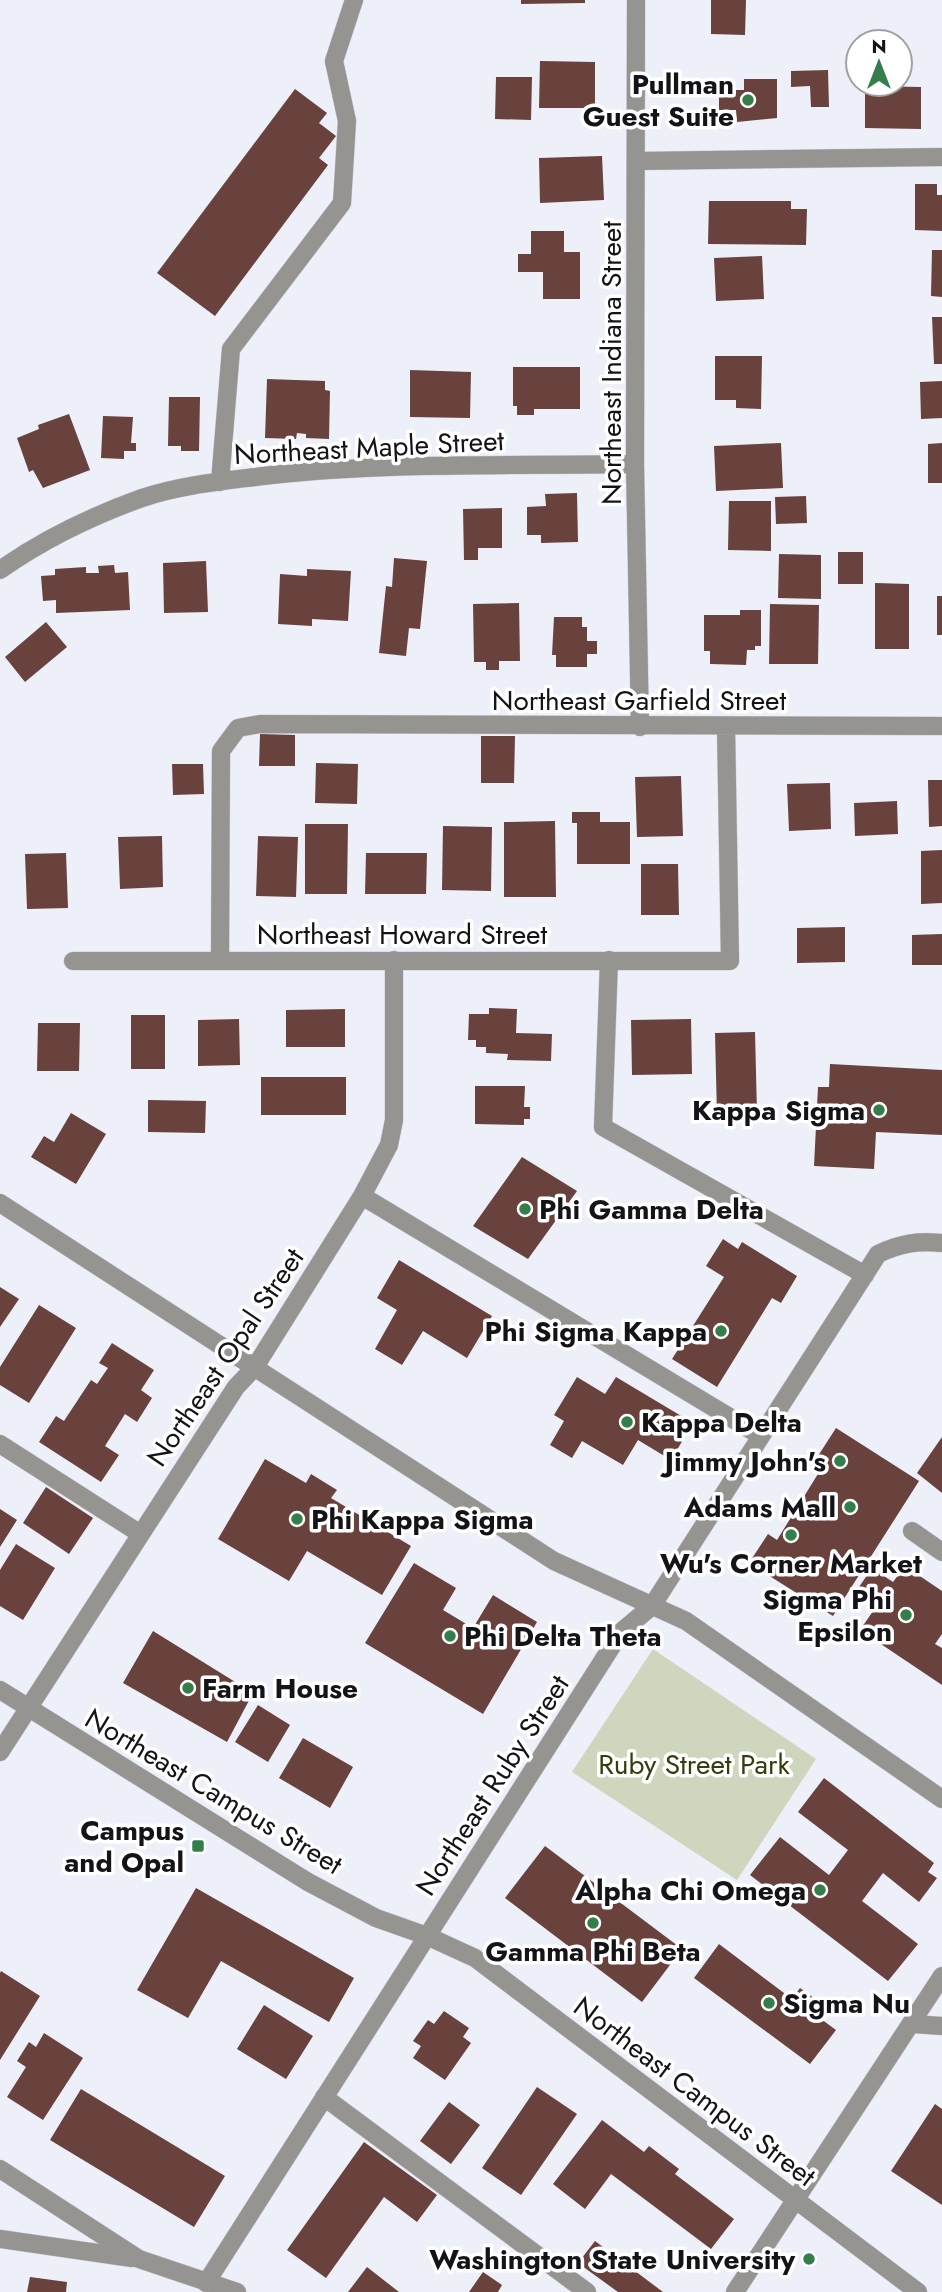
<svg xmlns="http://www.w3.org/2000/svg" width="942" height="2292" viewBox="0 0 942 2292" font-family="Jost,sans-serif">
	<rect width="100%" height="100%" fill="#edeff9"/>
	<path fill="#ced6bd" d="M653,1649L816,1759L737,1880L572,1772Z"/>
	<path fill="#69413d" d="M521,0H585V3L521,4Z
		M711,0H746L745,35L711,34Z
		M540,61L595,62V108H539Z
		M828,70L829,107H811L810,86L791,87V71Z
		M496,77H532L531,120L495,119Z
		M744,79H777V118L737,122L736,110H719V90H744Z
		M865,86L921,87V129L865,128Z
		M295,89L327,113L319,123L336,136L319,158L328,165L215,316L157,273Z
		M602,156L604,200L540,203L539,158Z
		M915,184H937V195H942V231L915,230Z
		M709,201H791V209H807L806,245L708,244Z
		M531,231H564V252H580V299H543V272H518V254H531Z
		M932,250H942V297L931,296Z
		M762,256L764,299L716,301L714,258Z
		M932,317H942V364H934Z
		M715,356H762L761,409L736,408V400H715Z
		M513,367H580V409H534V415H517V406H513Z
		M410,370L471,372L470,418L410,417Z
		M267,379L325,381V390L330,391L329,439L306,438V434L297,433L296,439L265,438Z
		M942,381V418L921,419L920,382Z
		M169,397H200L199,451H181V446H168Z
		M69,414L90,470L43,488L33,470L29,472L17,438L39,429L38,425Z
		M103,416L133,417L131,443H136V451H124V459L101,458Z
		M781,443L783,488L716,491L714,446Z
		M942,443V483H928V444Z
		M577,493L578,542L541,543V535H527V507L546,506L545,494Z
		M806,496L807,523L776,524L775,497Z
		M729,501H771V551L728,550Z
		M502,508V548H478V560H464L463,509Z
		M838,552H863V584H838Z
		M779,554L821,555V599L778,598Z
		M394,558L427,561L420,629L409,628L406,656L379,653L386,586L392,587Z
		M206,561L208,612L164,613L163,563Z
		M114,565L115,573L128,572L130,610L56,613V600L43,601L41,576L55,575V569L86,567V573H99L98,566Z
		M307,569L351,571L348,621L312,619V626L278,624L280,574L307,576Z
		M875,583L909,584V649H875Z
		M937,596H942V635H937Z
		M519,603L520,661H499V670H486V662H474L473,604Z
		M770,604L819,605L818,664H769Z
		M740,610H761V646H755V650H747L746,665L710,664V651H704V615H740Z
		M554,617H582V627H587V641H597V654H587V667H556V655H552Z
		M46,622L67,647L25,682L5,657Z
		M260,734L295,735V766H259Z
		M481,736H515L514,783H481Z
		M316,763L358,764L357,804L315,803Z
		M172,764H203L204,794L173,795Z
		M681,776L683,836L637,837L635,777Z
		M928,780H942V826L929,827Z
		M830,783L831,829L789,831L787,784Z
		M897,801L898,834L855,836L854,803Z
		M572,812H600V822H630V864H577V823H572Z
		M555,821L556,897H504V822Z
		M305,824H348L347,894H305Z
		M443,826L492,827L491,891L442,890Z
		M162,836L163,887L120,889L118,837Z
		M258,836L298,837L296,897L256,896Z
		M942,850V903L921,904V851Z
		M66,853L68,908L27,909L25,854Z
		M366,853H427L426,894H365Z
		M641,864H678L679,915H641Z
		M845,927V962L797,963V928Z
		M942,934V965H912V935Z
		M489,1008L517,1009L516,1033L552,1034L551,1061L507,1060L508,1054L486,1053V1047H476V1040H468L469,1014H489Z
		M345,1009V1047H286V1010Z
		M131,1015H165V1069H131Z
		M239,1019L240,1065L198,1066V1020Z
		M691,1019L692,1074L632,1075L631,1020Z
		M38,1023H80L79,1071H37Z
		M755,1032L757,1114L717,1115L715,1033Z
		M830,1064L942,1070V1135L876,1132L874,1169L814,1166L818,1087H829Z
		M261,1077H346V1115H261Z
		M475,1086H525L524,1107H530V1119H524V1125L475,1124Z
		M148,1100L206,1101L205,1133L148,1132Z
		M71,1113L106,1134L76,1184L31,1157L44,1136L54,1142Z
		M522,1157L577,1191L528,1259L473,1226Z
		M723,1239L738,1249L742,1242L797,1276L781,1303L772,1298L717,1387L672,1359L724,1277L706,1266Z
		M399,1260L492,1316L467,1358L423,1331L402,1365L375,1349L397,1310L377,1298Z
		M0,1287L19,1299L0,1327Z
		M39,1305L76,1328L29,1403L0,1385V1367Z
		M112,1343L154,1370L141,1390L152,1398L137,1422L125,1414L105,1446L119,1455L101,1482L39,1442L56,1416L64,1421L91,1380L97,1384L108,1368L99,1363Z
		M577,1377L605,1394L616,1377L693,1423L671,1460L638,1440L623,1465L582,1441L572,1458L550,1445L564,1421L554,1415Z
		M836,1428L919,1481L833,1616L749,1563L768,1534L777,1540L826,1461L818,1456Z
		M942,1437V1493L917,1473Z
		M265,1459L306,1483L311,1474L337,1490L331,1498L411,1546L382,1595L307,1551L289,1581L218,1539Z
		M46,1487L93,1518L69,1554L23,1523Z
		M0,1509L17,1520L0,1547Z
		M16,1544L55,1568L23,1620L0,1606V1570Z
		M414,1563L456,1588L443,1610L473,1628L493,1595L537,1622L483,1714L365,1643Z
		M905,1566L942,1591V1634L935,1644L942,1648V1685L860,1630L880,1601L859,1587L872,1568L893,1582Z
		M153,1631L253,1693L227,1742L123,1683Z
		M258,1705L290,1725L268,1762L235,1742Z
		M303,1738L353,1767L330,1808L279,1778Z
		M824,1778L934,1863L928,1872L937,1878L919,1902L883,1873L862,1901L918,1944L888,1981L750,1875L780,1837L829,1875L848,1850L798,1812Z
		M545,1846L682,1949L642,2002L505,1898Z
		M196,1888L354,1978L329,2022L221,1961L188,2018L137,1990Z
		M719,1944L792,1999L800,1988L814,1998L806,2008L836,2030L810,2064L694,1978Z
		M1,1971L40,1996L0,2060V1973Z
		M264,2005L313,2036L286,2079L237,2049Z
		M444,2011L469,2028L463,2037L471,2043L445,2080L413,2058L421,2046L413,2041L428,2020L434,2024Z
		M44,2033L83,2058L43,2120L7,2097L26,2067L17,2061L29,2042L36,2047Z
		M537,2087L577,2114L521,2195L482,2168Z
		M81,2089L225,2176L194,2227L50,2140Z
		M449,2102L480,2125L451,2164L420,2141Z
		M935,2104L942,2109V2205L891,2171Z
		M602,2120L644,2152L649,2146L679,2169L675,2174L734,2219L711,2249L611,2174L585,2209L553,2184Z
		M364,2142L437,2195L417,2222L384,2197L326,2278L287,2250Z
		M595,2241L663,2292H618L578,2263Z
		M367,2267L399,2292H348Z
		M483,2272L502,2285L498,2292H469Z
		M30,2277L67,2282L66,2292H27Z"/>
	<g fill="none" stroke-linecap="round" stroke-linejoin="round">
		<g stroke="#caccd5" stroke-width="19">
			<path id="minor" d="M636,0L635,464L640,727
				M638,161L942,157
				M220,482L231,349L342,203L347,121L334,61L354,0
				M0,570C44,539 92,516 142,498C180,485 223,481 263,476C386,462 511,466 635,464
				M220,960L221,751L238,728L260,724L942,726
				M609,960L603,1127L865,1275
				M73,961H730L726,726
				M362,1196L761,1436
				M0,1203L554,1561L686,1621L942,1799
				M0,1444L139,1533
				M912,1531L942,1552
				M0,1690L308,1882L376,1918L427,1936L475,1958L918,2292
				M0,1752L236,1387L255,1367L362,1196L389,1145L394,1120V960
				M913,2024L942,2026
				M324,2097L587,2292
				M0,2169L139,2259L237,2292
				M0,2239L132,2258
				M206,2283L621,1632L652,1606L878,1254C901,1243 917,1241 942,1243
				M735,2292L942,1976"/>
		</g>
		<use href="#minor" stroke="#969490" stroke-width="18"/>
	</g>
	<g fill="#347e4c" stroke="#fff" stroke-width="2.5">
		<circle cx="748" cy="100" r="7"/>
		<circle cx="879" cy="1110" r="7"/>
		<circle cx="525" cy="1209" r="7"/>
		<circle cx="721" cy="1331" r="7"/>
		<circle cx="627" cy="1422" r="7"/>
		<circle cx="840" cy="1461" r="7"/>
		<circle cx="850" cy="1507" r="7"/>
		<circle cx="297" cy="1519" r="7"/>
		<circle cx="791" cy="1535" r="7"/>
		<circle cx="906" cy="1615" r="7"/>
		<circle cx="450" cy="1636" r="7"/>
		<circle cx="188" cy="1688" r="7"/>
		<rect x="191" y="1839" width="14" height="14" rx="3.5"/>
		<circle cx="820" cy="1890" r="7"/>
		<circle cx="593" cy="1923" r="7"/>
		<circle cx="769" cy="2003" r="7"/>
		<circle cx="809" cy="2259" r="7"/>
	</g>
	<g text-anchor="middle" stroke-width="7" stroke-linejoin="round" paint-order="stroke">
		<g font-size="28" font-weight="bold" fill="#141418" stroke="#fff" text-anchor="end">
			<text x="734" y="94">Pullman<tspan x="734" dy="32">Guest Suite</tspan></text>
			<text x="865" y="1120">Kappa Sigma</text>
			<text x="539" y="1219" text-anchor="start">Phi Gamma Delta</text>
			<text x="707" y="1341">Phi Sigma Kappa</text>
			<text x="641" y="1432" text-anchor="start">Kappa Delta</text>
			<text x="826" y="1471">Jimmy John's</text>
			<text x="836" y="1517">Adams Mall</text>
			<text x="311" y="1529" text-anchor="start">Phi Kappa Sigma</text>
			<text x="791" y="1573" text-anchor="middle">Wu's Corner Market</text>
			<text x="892" y="1609">Sigma Phi<tspan x="892" dy="32">Epsilon</tspan></text>
			<text x="464" y="1646" text-anchor="start">Phi Delta Theta</text>
			<text x="202" y="1698" text-anchor="start">Farm House</text>
			<text x="184" y="1840">Campus<tspan x="184" dy="32">and Opal</tspan></text>
			<text x="806" y="1900">Alpha Chi Omega</text>
			<text x="593" y="1961" text-anchor="middle">Gamma Phi Beta</text>
			<text x="783" y="2013" text-anchor="start">Sigma Nu</text>
			<text x="795" y="2269">Washington State University</text>
		</g>
		<g font-size="28" fill="#141418" stroke="#fff">
			<text transform="translate(611 363) rotate(-90)" y="10">Northeast Indiana Street</text>
			<text transform="translate(369 447) rotate(-3)" y="10">Northeast Maple Street</text>
			<text x="639" y="710">Northeast Garfield Street</text>
			<text x="402" y="944">Northeast Howard Street</text>
			<text transform="translate(225 1357) rotate(-56)" y="10">Northeast Opal Street</text>
			<text transform="translate(492 1785) rotate(-57)" y="10">Northeast Ruby Street</text>
			<text transform="translate(214 1791) rotate(31)" y="10">Northeast Campus Street</text>
			<text transform="translate(695 2091) rotate(37)" y="10">Northeast Campus Street</text>
		</g>
		<g font-size="28" fill="#343e0e" stroke="#fff">
			<text x="694" y="1774">Ruby Street Park</text>
		</g>
	</g>
	<g transform="translate(879 63)"><circle r="33" fill="#ffffff" stroke="#a1a1a3" stroke-width="2"/>
	<path d="M0-5L12 26L0 18L-12 26Z" fill="#347e4c"/>
	<text y="-10" font-size="19" font-weight="bold" text-anchor="middle" fill="#141418">N</text>
	</g>
</svg>
